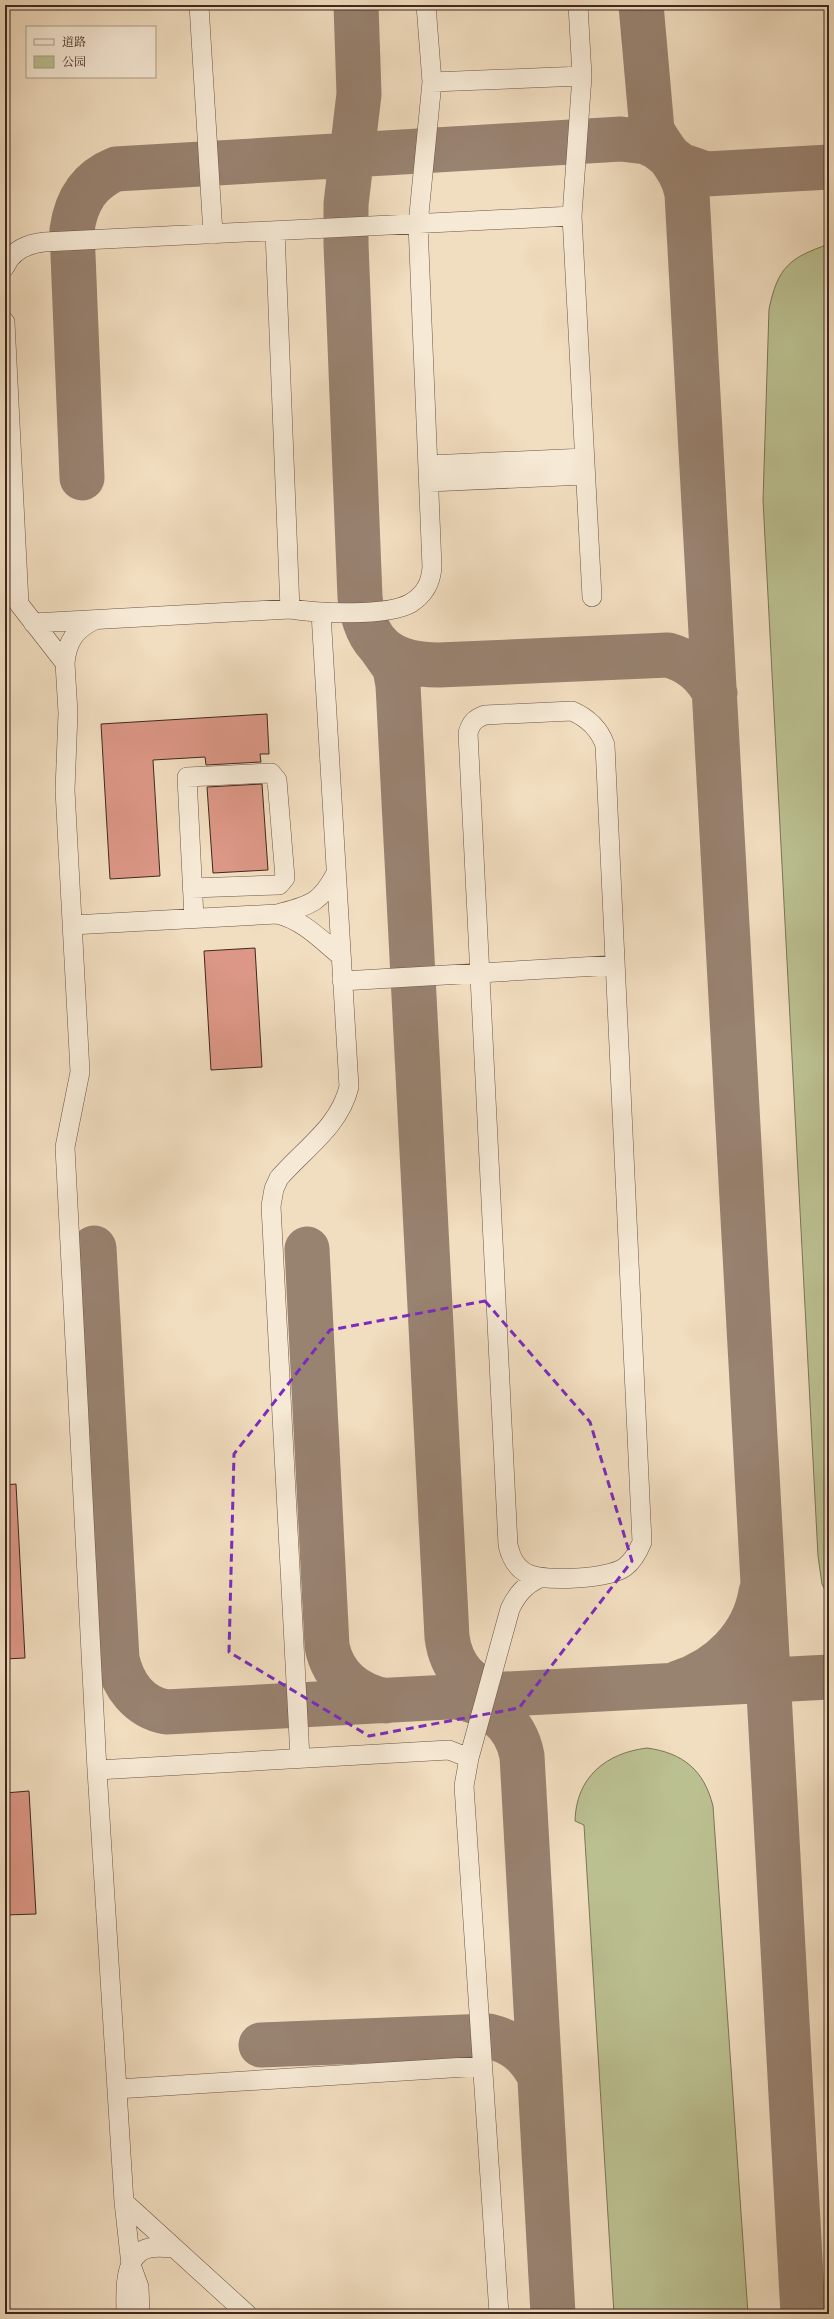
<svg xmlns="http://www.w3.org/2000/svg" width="834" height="2319" viewBox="0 0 834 2319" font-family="'Old Standard TT','Noto Serif SC',serif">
	<rect width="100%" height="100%" fill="#f1ddbf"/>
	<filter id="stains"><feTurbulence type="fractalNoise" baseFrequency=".005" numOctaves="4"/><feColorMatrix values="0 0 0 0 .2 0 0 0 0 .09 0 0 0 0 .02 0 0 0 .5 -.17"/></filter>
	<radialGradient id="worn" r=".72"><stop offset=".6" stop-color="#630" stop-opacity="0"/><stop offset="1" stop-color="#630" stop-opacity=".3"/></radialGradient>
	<path fill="#bbc091" stroke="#7d7458" d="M829,244V1598L822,1584L818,1556L763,500L769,309C778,267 789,258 829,244Z
		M647,1748C683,1753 704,1770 713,1806L748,2314H614L584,1825L575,1821C576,1777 606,1753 647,1748Z"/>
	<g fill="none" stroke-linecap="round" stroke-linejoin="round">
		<path stroke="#988270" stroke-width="45" d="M356,5L359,94L346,204V244L360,597C365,647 392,665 439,665L668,655C690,661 704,673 715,693
			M641,5L652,130C663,153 683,168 687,194L803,2314
			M82,478L72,230C76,201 89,180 116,169L621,139L646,142L657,147L680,165L706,174L829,167
			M378,644L395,668L398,685L447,1637C451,1668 470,1689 501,1695
			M94,1248L117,1659C123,1685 139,1707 166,1712L829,1677
			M307,1249L327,1646C333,1677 356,1695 386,1701
			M678,1683C719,1670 754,1637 761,1592
			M455,1697C489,1701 516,1723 522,1756L553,2314
			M261,2045L489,2036C513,2042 529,2054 540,2077"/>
	</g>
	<path fill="#dc9786" stroke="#3f2820" d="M267,714L269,754H260L261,762L206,765L205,757L153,760L160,876L110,879L101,724Z
		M262,784L268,870L213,873L207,787Z
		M255,948L262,1067L211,1070L204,951Z
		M16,1484L25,1658L5,1659V1485Z
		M29,1791L36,1914L5,1915V1793Z"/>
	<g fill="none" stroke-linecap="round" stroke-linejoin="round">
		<g stroke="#6c5548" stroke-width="20">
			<path id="minor" d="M199,5L213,234
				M578,5L582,76L572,216L592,597
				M432,82L582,76
				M275,231L290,609
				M5,267C12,250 27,244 44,242L572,216
				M5,322L19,604L65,663L68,713L65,790L80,1072L65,1147L97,1770L124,2202L247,2314
				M428,465L585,458
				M429,482L585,475
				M33,623L290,609C317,613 387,617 411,603C425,594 431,583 432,567L418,224L432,82L426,5
				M65,663C67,642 75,629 95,620
				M572,711C588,718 599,728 605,745L642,1542C638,1552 633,1561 625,1567C609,1579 546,1582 528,1574C516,1568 511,1558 508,1545L468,733C471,723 474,719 485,715Z
				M192,888L279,885L285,878L277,780L271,773L187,777L194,918
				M277,914C310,905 320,904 336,873
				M72,925L277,914C303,920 321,940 341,956
				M342,981L615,965
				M300,1758L271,1206L274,1189L279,1178C305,1148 339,1127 349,1087L321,613
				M97,1770L449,1750L469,1758
				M117,2089L482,2066
				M124,2202L131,2265L139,2287L140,2314
				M126,2314C126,2296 123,2265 140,2252C149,2245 163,2247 173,2248
				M499,2314L464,1786L469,1758L510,1609C517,1594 525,1585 540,1578"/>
		</g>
		<use href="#minor" stroke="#f6e9d5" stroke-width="19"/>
	</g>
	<path fill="none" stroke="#7b2cbf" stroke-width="3" stroke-dasharray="8 5" stroke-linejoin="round" d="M485,1301L590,1422L632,1561L519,1708L369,1736L229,1652L234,1454L330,1330Z"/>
	<rect width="834" height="2319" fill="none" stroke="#f1ddbf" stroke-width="20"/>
	<rect x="6" y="6" width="822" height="2307" fill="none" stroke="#3f2820" stroke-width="2"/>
	<rect x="10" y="10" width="814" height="2299" fill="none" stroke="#3f2820"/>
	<rect x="26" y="26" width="130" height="52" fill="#f6e9d5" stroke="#ad9c8d"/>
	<rect x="34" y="39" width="20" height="6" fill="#f6e9d5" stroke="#ad9c8d"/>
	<text x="62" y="46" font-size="12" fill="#3f2820">道路</text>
	<rect x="34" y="56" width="20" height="12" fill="#bbc091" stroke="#ad9c8d"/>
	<text x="62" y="66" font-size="12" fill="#3f2820">公园</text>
	<rect width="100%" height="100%" filter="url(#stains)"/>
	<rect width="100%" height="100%" fill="url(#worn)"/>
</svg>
